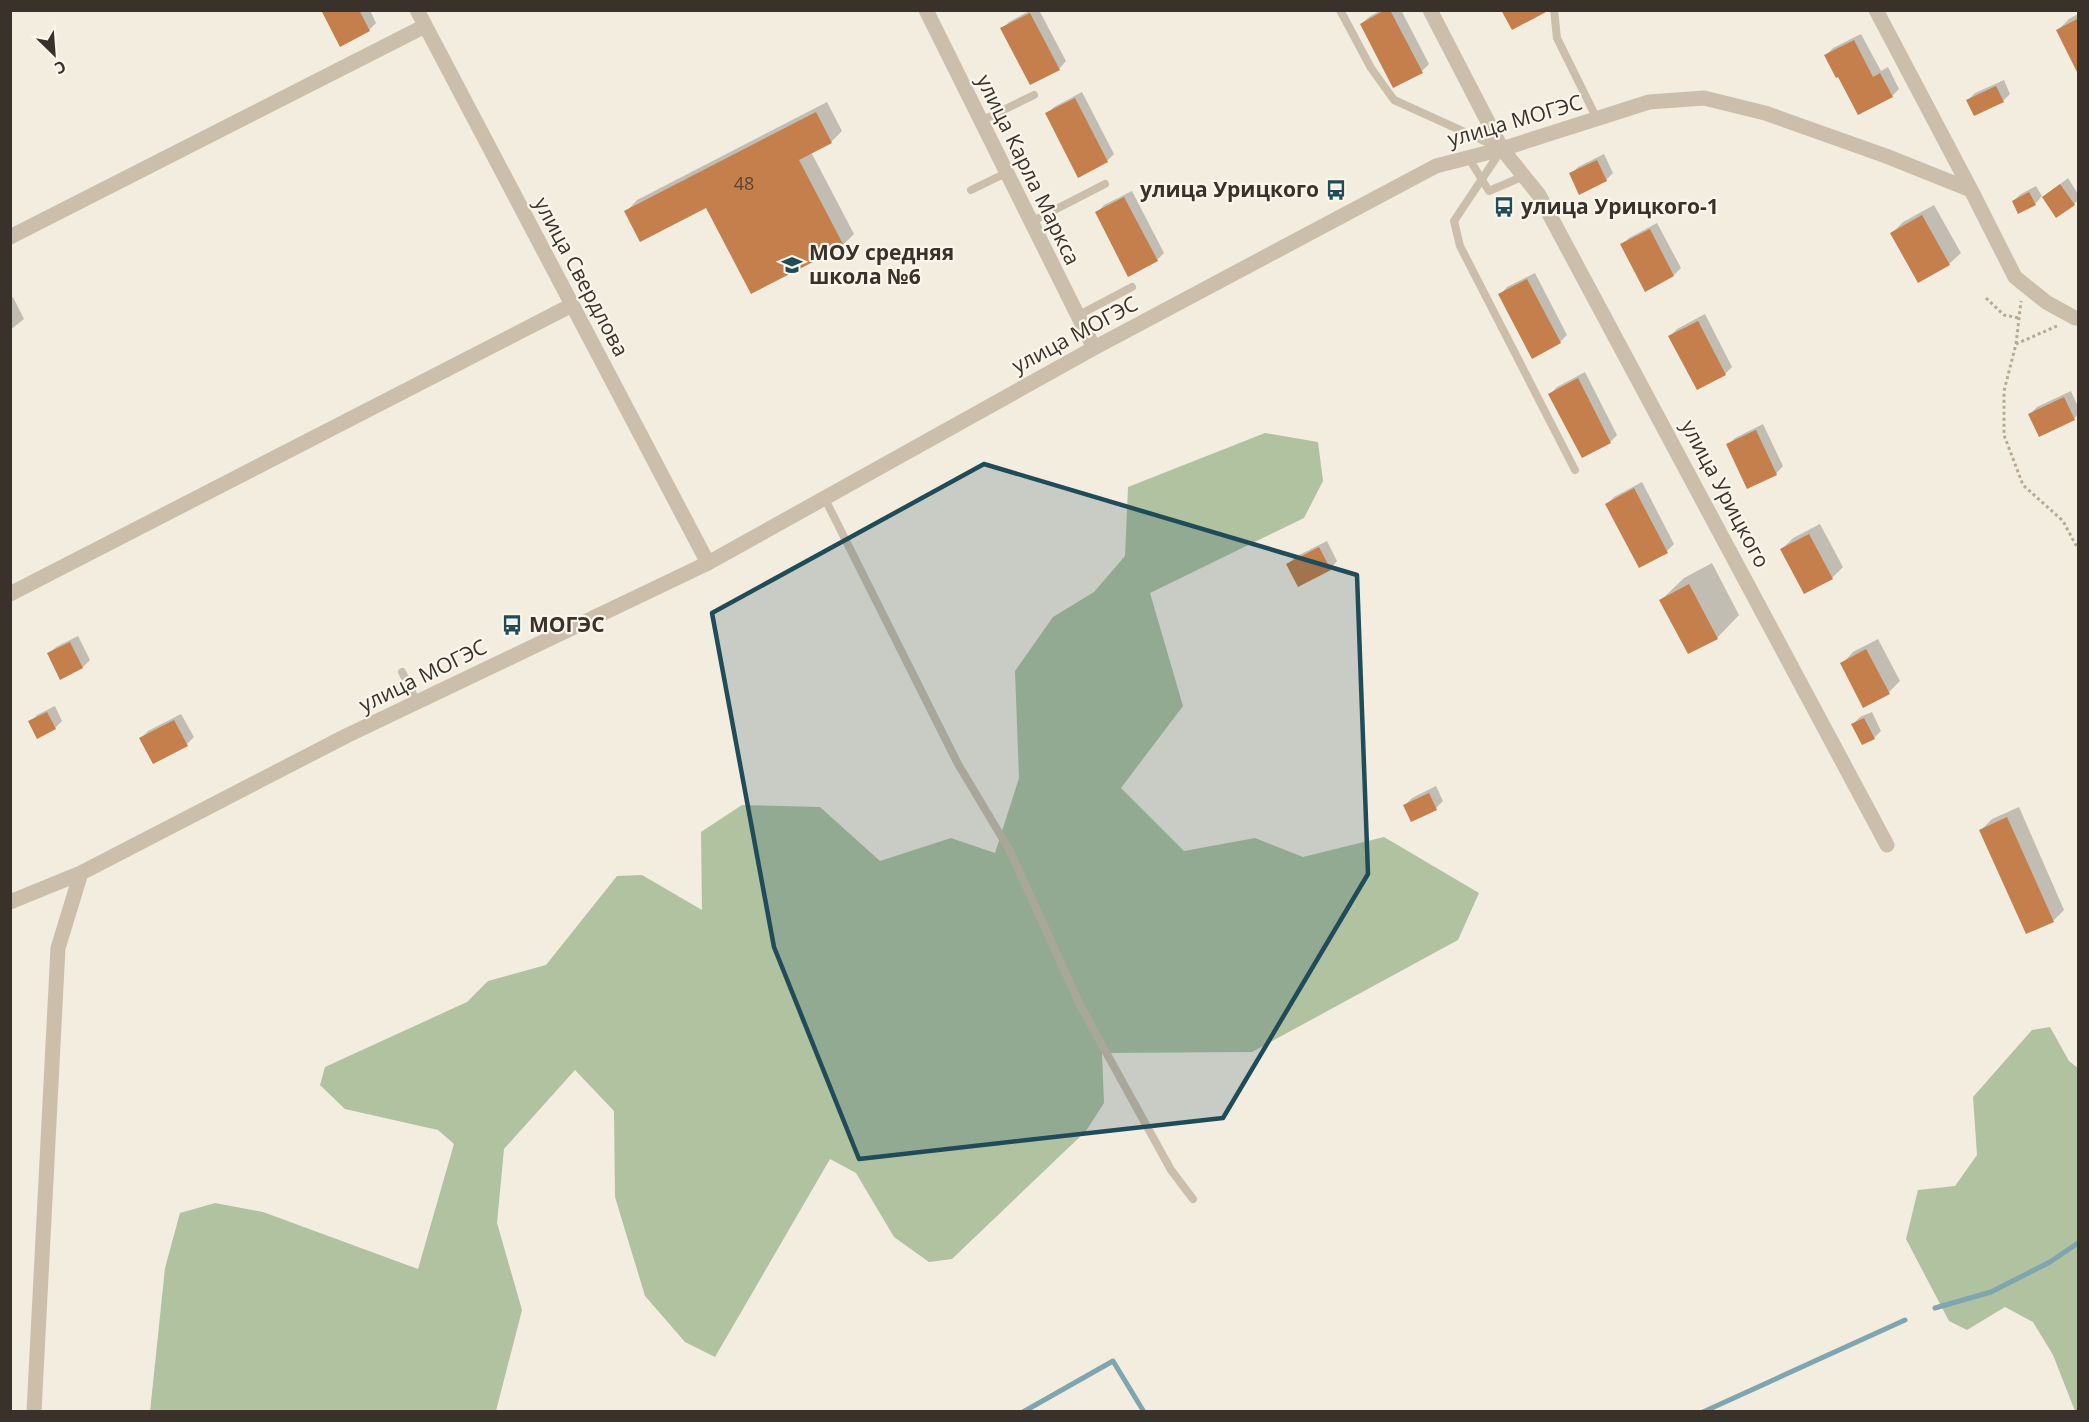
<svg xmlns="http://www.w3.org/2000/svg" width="2089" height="1422" viewBox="0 0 2089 1422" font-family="'Open Sans',sans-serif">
	<rect width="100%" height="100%" fill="#f3eddf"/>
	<path fill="#b0c29f" d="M1265,433L1318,442L1323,481L1304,518L1150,593L1183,706L1121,788L1184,851L1255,838L1303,857L1384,837L1479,893L1458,940L1252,1052L1102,1053L1104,1103L1086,1131L952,1259L929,1262L894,1237L856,1173L830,1159L715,1357L685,1342L645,1296L615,1197L614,1111L575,1070L504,1149L497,1223L522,1310L496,1411L150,1412L165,1268L180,1213L215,1203L263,1212L418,1269L454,1144L438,1130L345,1109L320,1085L325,1067L467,1002L488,981L546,965L617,876L642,875L702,910L701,832L742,805L820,807L880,861L951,838L995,853L1019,778L1015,671L1053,617L1094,592L1125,556L1128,487Z
		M2050,1027L2069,1061L2078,1068V1411H2075L2053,1355L2033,1322L2005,1307L1967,1330L1949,1321L1906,1239L1918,1190L1955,1186L1977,1155L1973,1097L2032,1030Z"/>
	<path fill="#0003" d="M323,10H370L376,23L369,30Z
		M1031,10H1039L1066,61L1059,69L1002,29L1009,22Z
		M1381,10H1401L1429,64L1422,71L1361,24L1369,17Z
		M2078,14V56L2058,30L2069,19Z
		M1861,34L1881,71L1888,67L1899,89L1892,96L1826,55L1833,48Z
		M2004,80L2010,94L2003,101L1968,100L1975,93Z
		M1082,92L1114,154L1107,161L1047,114L1054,107Z
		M827,102L842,131L831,142L811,152L854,234L843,245L706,206L626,212L637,200Z
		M1604,154L1613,173L1606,180L1571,174L1578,167Z
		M2068,178L2078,194V200L2074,204L2044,197Z
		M2036,186L2042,196L2035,204L2013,201L2021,194Z
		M1132,191L1164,253L1157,260L1097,212L1104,205Z
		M1934,205L1961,253L1949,264L1892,233L1903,222Z
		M1657,223L1681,268L1674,275L1646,290L1622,245L1629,238Z
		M1535,273L1567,335L1560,342L1500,295L1507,287Z
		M13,297L24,319L10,330V299Z
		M1705,314L1732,367L1725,374L1670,336L1677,329Z
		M1585,372L1617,435L1610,442L1550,394L1557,387Z
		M2071,391L2078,407V414L2074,419L2030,414L2037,407Z
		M1763,424L1783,466L1776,474L1728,445L1735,438Z
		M1642,482L1674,544L1667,551L1639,566L1607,504L1614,497Z
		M1820,524L1843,567L1832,578L1782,549L1793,538Z
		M1327,541L1337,561L1330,569L1299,585L1288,564L1295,557Z
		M1712,563L1739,615L1717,638L1661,600L1684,578Z
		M78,636L90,660L83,667L48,654L56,647Z
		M1878,639L1900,681L1889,692L1842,664L1853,652Z
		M55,706L62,721L55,728L30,722L37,715Z
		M1872,712L1881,731L1874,738L1853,724L1860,717Z
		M181,714L194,737L187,744L141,738L148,731Z
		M1436,786L1443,801L1436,808L1405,805L1412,798Z
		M2019,807L2064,910L2053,921L1981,830L1992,819Z"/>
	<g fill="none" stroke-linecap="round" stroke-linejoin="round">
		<path stroke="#7ea5b0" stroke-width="5" d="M1935,1308L1991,1292L2050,1262L2078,1243
			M1023,1412L1113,1361L1144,1412
			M1703,1412L1905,1320"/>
	</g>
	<path fill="#c47f4c" d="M321,10H359L370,31L340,47Z
		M1385,10H1390L1423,73L1393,88L1360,24Z
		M1501,10H1548V11L1512,30Z
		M1030,13L1060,70L1030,85L1000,28Z
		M2079,18V76L2056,30Z
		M1854,40L1873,77L1880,73L1893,97L1858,115L1838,77L1836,78L1824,55Z
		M1996,86L2004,102L1974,116L1966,100Z
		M1075,98L1108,162L1078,178L1045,113Z
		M816,112L832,143L799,160L844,246L751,294L706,208L640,242L624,211Z
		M1597,160L1607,181L1579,195L1569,173Z
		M2060,184L2075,205L2056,218L2042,197Z
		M2029,192L2036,205L2018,214L2012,201Z
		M1124,197L1158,261L1128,277L1095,212Z
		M1922,215L1950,265L1918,283L1890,233Z
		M1650,229L1674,276L1645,292L1620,244Z
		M1527,279L1561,343L1532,359L1498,294Z
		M1698,321L1726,375L1697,390L1668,336Z
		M1578,378L1611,443L1582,458L1548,394Z
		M2064,397L2075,420L2039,437L2028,414Z
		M1756,430L1777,475L1747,489L1726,444Z
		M1634,488L1668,553L1639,568L1605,504Z
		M1809,534L1833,579L1804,594L1780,549Z
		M1319,547L1331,570L1298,587L1286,564Z
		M1689,584L1718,639L1688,654L1659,600Z
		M70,642L83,668L60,680L47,653Z
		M1866,649L1890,694L1863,708L1840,663Z
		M47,712L56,729L37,739L28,721Z
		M1864,718L1875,739L1862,745L1851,724Z
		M174,720L188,746L153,764L139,738Z
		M1429,793L1437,810L1411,822L1403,805Z
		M2007,817L2054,922L2026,934L1979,830Z"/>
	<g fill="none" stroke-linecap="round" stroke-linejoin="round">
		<path stroke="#b7aa95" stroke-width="3" stroke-dasharray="3 3" stroke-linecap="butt" d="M1986,298L2004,315L2019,318
			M2057,326L2016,344L2004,391V435L2023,485L2063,521L2078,549
			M2016,344L2021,301
			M2077,1412L2078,1409"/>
		<path stroke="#cbbfab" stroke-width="8" d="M1340,10L1371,68L1394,100L1502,149L1454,221L1460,246L1575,470
			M1554,10L1557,38L1597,119
			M981,121L1034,95
			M1468,157L1489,191L1524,176
			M971,190L1006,173
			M1031,222L1105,184
			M1077,316L1132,287
			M824,497L958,764L1010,851L1080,1005L1171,1170L1193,1199
			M402,672L417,702"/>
		<path stroke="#cbbfab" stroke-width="15" d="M417,10L708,563
			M926,10L1094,348
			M1430,10L1502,149L1539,195L1887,845
			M1876,10L1971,190
			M10,237L425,26
			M10,594L572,305
			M10,902L81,873L346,736L708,563L1094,348L1436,166L1502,149L1649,102L1704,98L1765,113L1886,156L1971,190L2015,277L2046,302L2075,318H2078
			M34,1412L58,948L81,873"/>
	</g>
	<path fill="#204c5a" fill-opacity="0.2" stroke="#204c5a" stroke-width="4.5" stroke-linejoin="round" d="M984,464L1357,575L1368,874L1223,1118L859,1159L774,947L712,613Z"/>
	<defs>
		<g id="bus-bare" transform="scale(1.62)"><path d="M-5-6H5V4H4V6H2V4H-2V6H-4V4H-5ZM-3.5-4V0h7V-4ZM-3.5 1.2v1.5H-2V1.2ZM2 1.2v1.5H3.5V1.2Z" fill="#204c5a" stroke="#faf6ec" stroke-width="2.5" paint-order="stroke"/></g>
		<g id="school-bare" transform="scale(1.62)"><path d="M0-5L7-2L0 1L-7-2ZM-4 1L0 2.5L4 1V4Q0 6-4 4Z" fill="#204c5a" stroke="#faf6ec" stroke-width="2.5" paint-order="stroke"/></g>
	</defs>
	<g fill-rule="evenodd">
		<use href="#bus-bare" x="1336" y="190"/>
		<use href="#bus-bare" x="1504" y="207"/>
		<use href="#school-bare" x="792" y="265"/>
		<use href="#bus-bare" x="512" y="625"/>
	</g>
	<g text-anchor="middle" stroke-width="4.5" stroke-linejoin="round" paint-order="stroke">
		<g font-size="18" fill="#5c4432">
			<text x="744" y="190">48</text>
		</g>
		<g font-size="21" fill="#39312a" stroke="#faf6ec">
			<text transform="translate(1515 121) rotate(-16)" y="7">улица МОГЭС</text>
			<text transform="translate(1028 170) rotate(64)" y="7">улица Карла Маркса</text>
			<text transform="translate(581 277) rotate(62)" y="7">улица Свердлова</text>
			<text transform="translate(1075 335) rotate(-28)" y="7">улица МОГЭС</text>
			<text transform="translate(1725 494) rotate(62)" y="7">улица Урицкого</text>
			<text transform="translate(423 676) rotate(-26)" y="7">улица МОГЭС</text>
		</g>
		<g font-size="21" font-weight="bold" fill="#39312a" stroke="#faf6ec" text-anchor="start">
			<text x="1319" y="197" text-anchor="end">улица Урицкого</text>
			<text x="1521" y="214">улица Урицкого-1</text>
			<text x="809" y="260">МОУ средняя<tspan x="809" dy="24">школа №6</tspan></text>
			<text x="529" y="632">МОГЭС</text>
		</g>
	</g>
	<rect width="2089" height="1422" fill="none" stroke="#39312a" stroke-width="24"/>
	<g transform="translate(54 54) rotate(155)" stroke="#faf6ec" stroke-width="4.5" paint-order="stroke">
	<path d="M0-4.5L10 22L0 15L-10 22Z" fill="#39312a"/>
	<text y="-9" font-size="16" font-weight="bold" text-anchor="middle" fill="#39312a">С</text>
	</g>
</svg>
